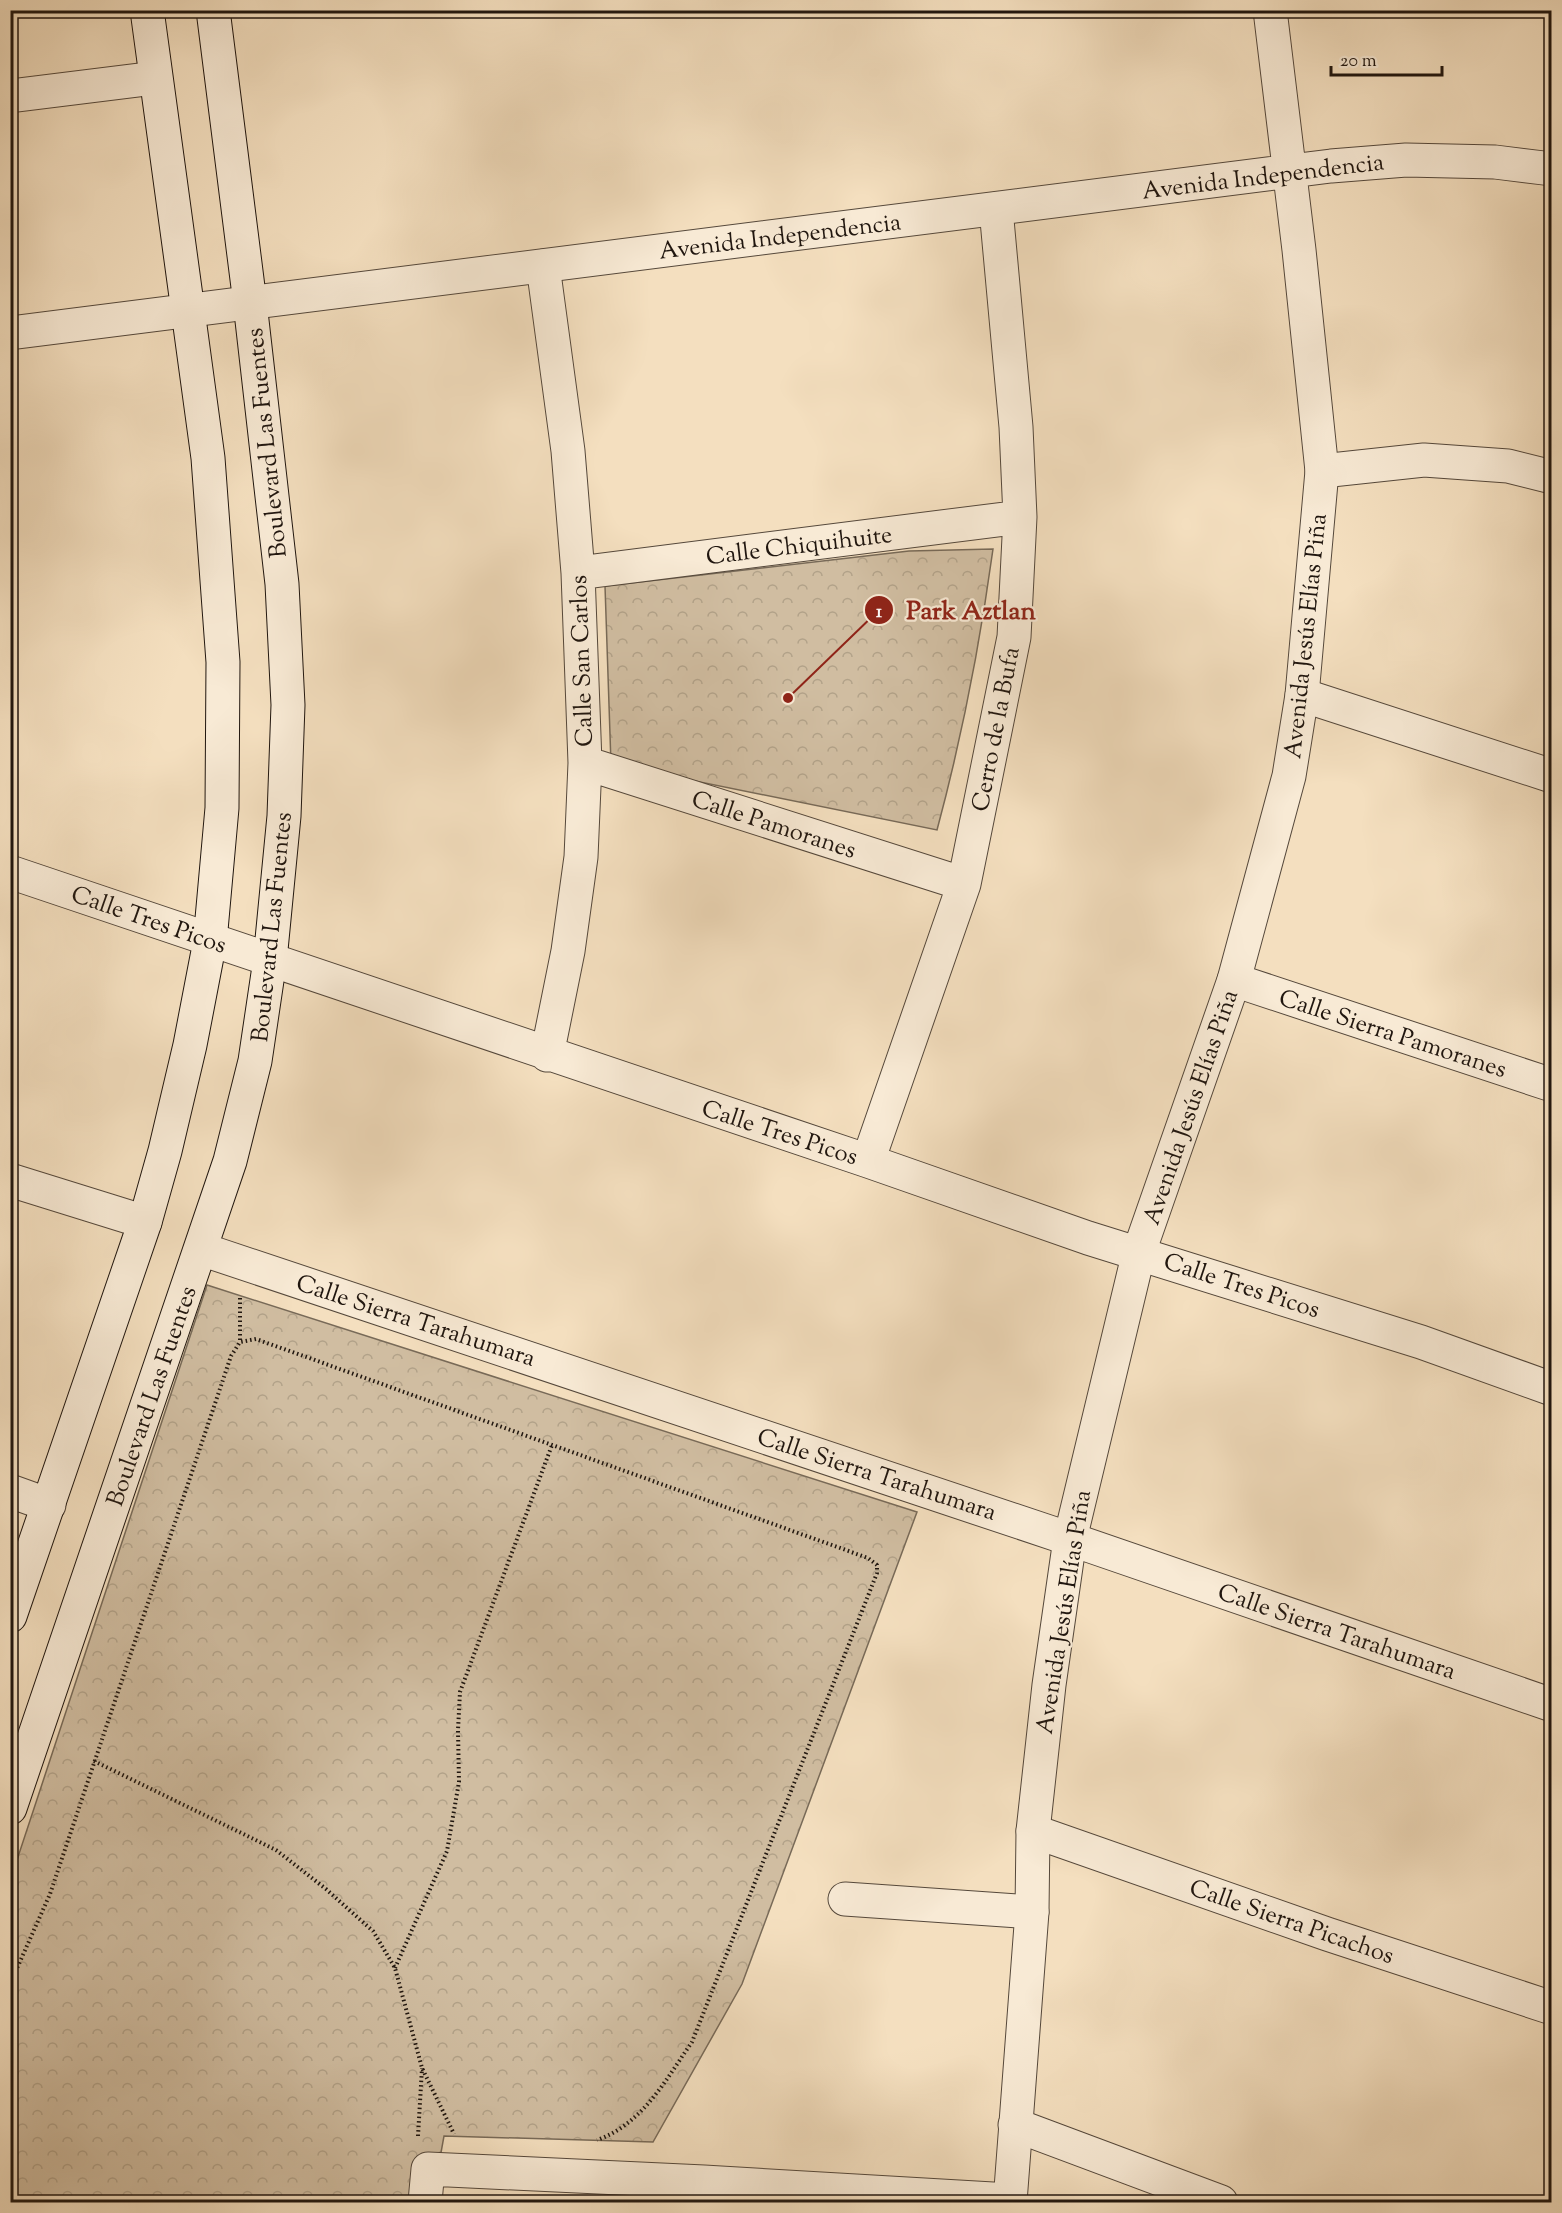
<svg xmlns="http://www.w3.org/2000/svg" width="1562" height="2213" viewBox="0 0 1562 2213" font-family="'Sorts Mill Goudy',serif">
	<defs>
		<pattern id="park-crowns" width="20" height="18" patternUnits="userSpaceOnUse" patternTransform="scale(1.5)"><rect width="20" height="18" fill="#d0bda1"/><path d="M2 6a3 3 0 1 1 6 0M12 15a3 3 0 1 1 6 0" fill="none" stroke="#b2a289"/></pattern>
	</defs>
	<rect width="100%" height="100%" fill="#f4dfbf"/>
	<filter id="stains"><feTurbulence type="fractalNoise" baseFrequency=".00333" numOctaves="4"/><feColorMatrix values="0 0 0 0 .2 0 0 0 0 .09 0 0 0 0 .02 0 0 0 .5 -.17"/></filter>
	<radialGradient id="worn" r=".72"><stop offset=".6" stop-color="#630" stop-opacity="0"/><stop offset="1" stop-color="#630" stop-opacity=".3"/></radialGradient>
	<path fill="url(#park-crowns)" stroke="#786a58" stroke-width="1.5" d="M993,549C980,644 962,737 937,830L611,764L605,586L909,551Z
		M207,1285L917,1512L742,1984L653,2142L444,2136L432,2202H11V1878Z"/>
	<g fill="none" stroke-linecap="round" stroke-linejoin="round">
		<g stroke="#55483b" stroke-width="35">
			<path id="minor" d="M10,96L155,78
				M543,266L568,451L578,573L585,763L581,857L568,951L547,1055
				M1322,471L1424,460L1508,466L1552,477
				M578,573L1020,517
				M1302,695L1552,776
				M585,763L964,884
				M10,872L868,1161L1088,1238L1421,1342L1552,1389
				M1234,980L1552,1085
				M868,1161L964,884L1014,637L1020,517L1016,427L996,209
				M10,1180L145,1222
				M201,1249L1070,1539L1552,1705
				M10,1491L49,1505
				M1033,1831L1327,1934L1552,2008
				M845,1899L1032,1912
				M1015,2125L1221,2202
				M425,2202L428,2169L704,2182L1010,2200"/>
		</g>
		<g stroke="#55483b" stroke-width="35">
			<path id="tertiary" d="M10,333L1331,166L1406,160L1495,162L1552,169
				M1010,2202L1032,1912L1033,1831L1049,1685L1070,1539L1139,1252L1234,980L1289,776L1302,695L1322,471L1299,250L1270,10"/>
		</g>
		<g stroke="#20160f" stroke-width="35">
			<path id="secondary" d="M10,1616L145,1222L165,1151L190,1045L210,941L222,808L223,662L208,458L147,10
				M10,1808L230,1161L255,1061L270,960L284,816L288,705L282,584L250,303L213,10"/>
		</g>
		<path stroke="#20160f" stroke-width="4" stroke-dasharray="1.5 3" stroke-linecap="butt" d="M240,1298V1342
			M94,1761L276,1850L326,1889L373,1931L395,1968L422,2068L454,2134
			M395,1968L447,1851L459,1782L458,1730L460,1692L552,1445
			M10,1984L50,1894L231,1356L240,1342L256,1339L868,1558L877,1565V1573L692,2042C666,2079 643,2124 597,2140
			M418,2136L422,2068"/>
		<use href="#minor" stroke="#f8ead5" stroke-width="33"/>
		<use href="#tertiary" stroke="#f8ead5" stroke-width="33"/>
		<use href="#secondary" stroke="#f8ead5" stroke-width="33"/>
	</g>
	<g text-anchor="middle" stroke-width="4.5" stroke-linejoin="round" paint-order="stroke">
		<g font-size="24" fill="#20160f" stroke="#f8ead5">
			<text transform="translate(1263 176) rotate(-7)" y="8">Avenida Independencia</text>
			<text transform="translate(780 236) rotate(-7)" y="8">Avenida Independencia</text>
			<text transform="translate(266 443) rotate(-96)" y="8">Boulevard Las Fuentes</text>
			<text transform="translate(799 545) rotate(-7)" y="8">Calle Chiquihuite</text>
			<text transform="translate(1305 636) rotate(-84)" y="8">Avenida Jesús Elías Piña</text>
			<text transform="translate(581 661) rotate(-92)" y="8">Calle San Carlos</text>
			<text transform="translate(995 729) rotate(-79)" y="8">Cerro de la Bufa</text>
			<text transform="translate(774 824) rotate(18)" y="8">Calle Pamoranes</text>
			<text transform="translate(149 919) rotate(19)" y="8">Calle Tres Picos</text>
			<text transform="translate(271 927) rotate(-84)" y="8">Boulevard Las Fuentes</text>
			<text transform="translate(1393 1033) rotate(18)" y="8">Calle Sierra Pamoranes</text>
			<text transform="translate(1190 1107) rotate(-71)" y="8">Avenida Jesús Elías Piña</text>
			<text transform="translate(780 1132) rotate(18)" y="8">Calle Tres Picos</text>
			<text transform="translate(1242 1285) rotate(18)" y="8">Calle Tres Picos</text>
			<text transform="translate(416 1320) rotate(18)" y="8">Calle Sierra Tarahumara</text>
			<text transform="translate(151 1396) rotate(-71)" y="8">Boulevard Las Fuentes</text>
			<text transform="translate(877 1474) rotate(18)" y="8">Calle Sierra Tarahumara</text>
			<text transform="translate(1063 1612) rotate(-81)" y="8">Avenida Jesús Elías Piña</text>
			<text transform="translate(1337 1631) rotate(19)" y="8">Calle Sierra Tarahumara</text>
			<text transform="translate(1292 1921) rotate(19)" y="8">Calle Sierra Picachos</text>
		</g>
	</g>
	<path fill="none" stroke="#8f2418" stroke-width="2" d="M788 698L879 610"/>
	<g fill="#8f2418" stroke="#f8ead5" stroke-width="2">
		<circle cx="788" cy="698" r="6"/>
		<circle cx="879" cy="610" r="15"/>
	</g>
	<g font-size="18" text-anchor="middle" font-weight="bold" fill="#fff">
		<text x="879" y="617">1</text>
	</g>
	<g font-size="26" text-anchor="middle" font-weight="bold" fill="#8f2418" stroke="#f8ead5" stroke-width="4.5" stroke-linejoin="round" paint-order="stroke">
		<text x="971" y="619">Park Aztlan</text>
	</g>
	<rect width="1562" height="2213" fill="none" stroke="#f4dfbf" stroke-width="36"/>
	<rect x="12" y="12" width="1538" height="2189" fill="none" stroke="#20160f" stroke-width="3"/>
	<rect x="18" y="18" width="1526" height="2177" fill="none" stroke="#20160f" stroke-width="1.5"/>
	<path d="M1331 66v9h111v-9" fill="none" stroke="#20160f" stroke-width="3"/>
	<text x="1340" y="66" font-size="18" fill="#20160f" stroke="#f8ead5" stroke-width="4.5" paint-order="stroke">20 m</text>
	<rect width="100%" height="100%" filter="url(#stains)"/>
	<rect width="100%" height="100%" fill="url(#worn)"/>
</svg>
